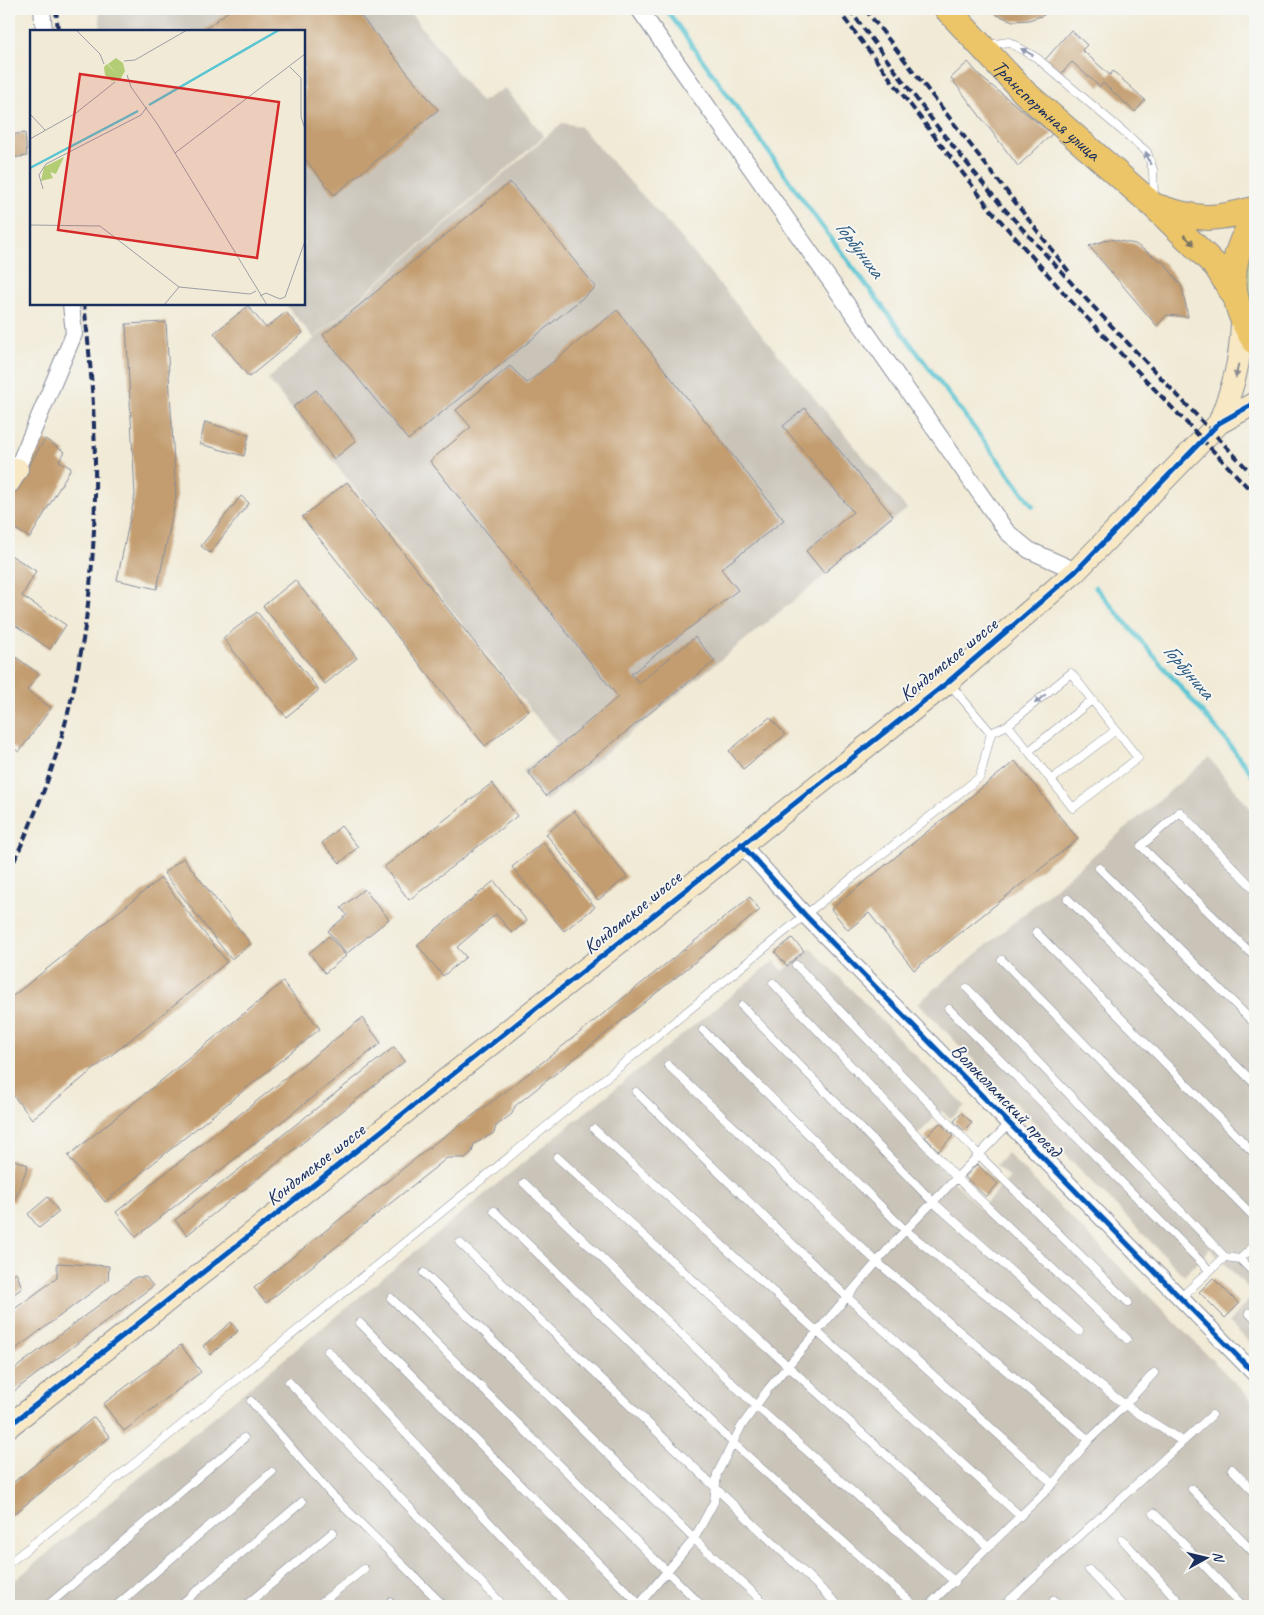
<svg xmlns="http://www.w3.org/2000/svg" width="1264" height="1615" viewBox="0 0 1264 1615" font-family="Caveat,sans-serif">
	<rect width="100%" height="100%" fill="#f6f6f2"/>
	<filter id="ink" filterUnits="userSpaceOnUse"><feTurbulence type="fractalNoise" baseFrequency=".02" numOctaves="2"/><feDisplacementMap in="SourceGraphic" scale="10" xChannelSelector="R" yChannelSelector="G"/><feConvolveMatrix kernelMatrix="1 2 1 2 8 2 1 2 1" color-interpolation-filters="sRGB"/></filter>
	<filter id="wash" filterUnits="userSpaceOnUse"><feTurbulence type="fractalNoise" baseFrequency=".0096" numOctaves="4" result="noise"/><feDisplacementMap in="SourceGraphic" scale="20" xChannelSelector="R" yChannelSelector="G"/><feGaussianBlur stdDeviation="1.12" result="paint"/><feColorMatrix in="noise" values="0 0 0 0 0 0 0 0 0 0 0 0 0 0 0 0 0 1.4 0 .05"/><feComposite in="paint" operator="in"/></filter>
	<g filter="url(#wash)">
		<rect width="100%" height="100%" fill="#f1ead6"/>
		<path fill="#c9c3b8" d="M99,9H407L481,102L505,88L544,136L314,338L285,304H304V31H101Z
			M562,123L579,126L677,233L907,509L546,801L523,771L557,743L268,379Z
			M1209,758L1255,814V1348L1229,1322L1254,1294L1210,1249L1184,1276L918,1003Z
			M811,948L965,1106L951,1118L941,1111L913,1140L981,1209L1009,1177L996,1165L1007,1153L1255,1403V1606H9V1585L525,1161L774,961L783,971Z"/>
		<path fill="#b2cd73" stroke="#667e68" d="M1255,233V310L1249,297L1244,262Z"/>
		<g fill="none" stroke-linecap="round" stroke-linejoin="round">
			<path stroke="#59c5d3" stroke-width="4.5" d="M666,9L821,225L1033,506
				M1095,587L1226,740L1255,778"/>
		</g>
		<g id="blocks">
			<path fill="#c39d6f" d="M231,9H355L438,110L334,195L304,158V31H203Z
				M991,9H1048L1044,15L1029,20L1013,21L997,15Z
				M1071,30L1087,45L1082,50L1110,75L1113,71L1145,100L1135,112L1103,83L1100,87L1072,62L1061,74L1045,60Z
				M968,62L982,78L1052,134L1018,166L951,78Z
				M25,133L27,156L10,158L9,135Z
				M510,182L596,287L408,440L323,335Z
				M1110,239L1135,244L1165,264L1182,287L1188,317L1167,315L1157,326L1089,246Z
				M248,306L266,328L286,312L303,333L249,377L214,333Z
				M617,310L784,520L721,569L738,590L631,674L639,683L695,637L715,661L546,796L528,772L618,697L430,461L471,427L456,410L510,366L527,383Z
				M166,322L176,498L157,589L117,580L135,495L126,324Z
				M316,390L356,441L334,459L293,407Z
				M805,408L893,516L824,573L806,551L853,512L783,426Z
				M205,422L249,435L244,456L200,444Z
				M45,439L65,452L59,461L71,468L30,538L9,525V498Z
				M347,482L529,711L485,746L302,517Z
				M241,496L249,503L210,553L201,546Z
				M9,554L36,571L22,596L66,625L50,649L9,621Z
				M295,580L357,658L325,684L263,606Z
				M257,612L319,690L286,717L223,638Z
				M9,652L39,674L27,690L51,708L19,752L9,745Z
				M770,717L785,735L743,769L729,751Z
				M1015,761L1078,839L914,970L869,913L848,930L831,909Z
				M492,783L517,816L409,900L384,867Z
				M574,811L627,877L598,900L546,834Z
				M341,826L358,847L340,863L322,843Z
				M543,842L595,907L564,931L512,867Z
				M183,858L251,944L231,959L164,873Z
				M161,878L227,962L32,1119L9,1090V999Z
				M494,881L527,921L512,933L496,914L457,947L466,957L443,976L417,945Z
				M364,889L389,919L346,954L328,931L347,915L341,908Z
				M750,897L760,910L515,1106L512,1114L496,1126L494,1133L474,1144L472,1152L465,1158H447L266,1303L254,1288L435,1143L505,1092Z
				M329,936L346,956L325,973L309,953Z
				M792,938L804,951L787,966L775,952Z
				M283,982L320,1029L105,1202L68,1156Z
				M362,1018L381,1043L136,1237L116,1212Z
				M394,1047L405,1061L187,1235L175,1220Z
				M962,1113L972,1123L964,1131L954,1121Z
				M940,1123L953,1136L939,1151L925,1137Z
				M9,1158L28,1165L14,1202L9,1200Z
				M977,1164L998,1184L986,1197L965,1177Z
				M48,1197L59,1212L39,1228L28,1214Z
				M57,1263L109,1266L108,1280L9,1354V1313L57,1278Z
				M16,1272L22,1288L9,1298V1277Z
				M136,1277H146L153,1286L9,1395V1373Z
				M1213,1278L1239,1304L1225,1318L1199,1292Z
				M231,1322L238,1331L210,1355L203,1346Z
				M181,1345L201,1372L124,1431L103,1404Z
				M94,1417L110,1437L9,1518V1486Z"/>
		</g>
	</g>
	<g filter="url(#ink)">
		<use href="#blocks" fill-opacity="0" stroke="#868c9a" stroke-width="1"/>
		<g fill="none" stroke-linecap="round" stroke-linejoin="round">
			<g stroke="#868c9a" stroke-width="9">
				<path id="lane" d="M987,45L1009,42L1037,58L1147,152L1153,170L1154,198
					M949,683L991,733
					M991,733L1008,725L1071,673L1138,758L1073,808L1008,725
					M1029,751L1092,700
					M1051,780L1116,730
					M1099,868L1255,1024
					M1255,890L1180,812L1141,846L1255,957
					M1068,899L1255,1084
					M1036,932L1255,1154
					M1002,960L1255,1218
					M796,965L979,1155L1128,1302
					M773,983L957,1178L1127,1339
					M967,988L1225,1257
					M742,1006L933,1202L1079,1331
					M949,1009L1209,1270
					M703,1030L905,1230L1125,1405L1089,1440L1053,1484L928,1606
					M668,1065L877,1262L1089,1440
					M636,1092L847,1297L1053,1484
					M594,1129L1020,1516
					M557,1157L988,1547
					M524,1183L756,1406L955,1582
					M494,1211L733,1443L915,1606
					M460,1243L839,1606
					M1240,1259L1255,1274
					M424,1273L694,1539L768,1606
					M1181,1297L1225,1257L1240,1259L1255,1245
					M391,1298L702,1606
					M1249,1313L1255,1319
					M360,1323L641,1606
					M328,1351L568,1606
					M1154,1373L1125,1405L1182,1441
					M289,1382L504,1606
					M251,1401L330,1493L444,1606
					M1232,1469L1255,1493
					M1192,1489L1255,1554
					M1154,1513L1243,1606
					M1122,1539L1183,1606
					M9,1563L103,1489L805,915L980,777L991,733
					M1089,1570L1123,1606
					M1054,1600L1060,1606
					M47,1606L244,1438
					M116,1606L272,1472
					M179,1606L302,1502
					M245,1606L333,1532
					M317,1606L364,1569
					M385,1606L390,1602
					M638,1606L694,1539L714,1502L717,1474L741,1427L768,1389L895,1241L1009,1124
					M1003,1606L1212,1415"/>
			</g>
			<g stroke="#868c9a" stroke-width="18">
				<path id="street" d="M42,9L44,31
					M639,9L1007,532L1029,550L1076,571
					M17,469L74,334L71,304
					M741,844L805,915L1255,1374"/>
			</g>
			<g stroke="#868c9a" stroke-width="24">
				<path id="secondary" d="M1219,423C1234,385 1240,364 1242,323
					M9,482L17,469
					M9,1426L948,682L1076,571L1219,423L1255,403"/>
			</g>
			<g stroke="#868c9a" stroke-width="27">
				<g id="primary">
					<path id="s1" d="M947,9L1024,92L1154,206L1216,266L1234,295"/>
					<path d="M1158,207C1198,221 1215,220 1255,209"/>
					<path d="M1255,219C1225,259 1229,302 1255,342"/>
				</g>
			</g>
			<use href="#lane" stroke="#fff" stroke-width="8"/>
			<use href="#street" stroke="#fff" stroke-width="16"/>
			<use href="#secondary" stroke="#f8e8c3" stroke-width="22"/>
			<use href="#primary" stroke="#edc569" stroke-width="25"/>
			<path stroke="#1b2f5e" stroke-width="4" stroke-dasharray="8 4" stroke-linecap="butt" d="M56,9L58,31
				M837,9L991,210L1071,301L1255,495
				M849,9L939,129L1000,204L1086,299L1255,477
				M865,9L1070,273
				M9,872C30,827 49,782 62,735C102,595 101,447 84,304"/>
			<g stroke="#f6f6f2" stroke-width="8">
				<path id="cycleway" d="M741,844L805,915L1255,1374
					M9,1426L948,682L1076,571L1219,423L1255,403"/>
			</g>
			<use href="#cycleway" stroke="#0057b8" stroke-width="5"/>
		</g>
		<defs><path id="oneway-solid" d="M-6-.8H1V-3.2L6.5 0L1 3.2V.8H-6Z" transform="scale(1.25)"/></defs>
		<g fill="#8d97ae">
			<use href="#oneway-solid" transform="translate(1027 52) rotate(-151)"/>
			<use href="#oneway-solid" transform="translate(1148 158) rotate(-111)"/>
			<use href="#oneway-solid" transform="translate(1040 699) rotate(140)"/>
		</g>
		<use fill="#797263" href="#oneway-solid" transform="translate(1189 240) rotate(44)"/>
		<use fill="#8a8c90" href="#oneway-solid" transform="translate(1237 371) rotate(101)"/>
	</g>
	<g text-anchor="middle" stroke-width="4" stroke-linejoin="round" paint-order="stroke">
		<g font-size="20" fill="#1b2f5e" stroke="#f6f6f2">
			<text dy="7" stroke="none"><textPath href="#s1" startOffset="142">Транспортная улица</textPath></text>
			<text transform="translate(948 659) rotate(-39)" y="7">Кондомское шоссе</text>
			<text transform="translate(632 912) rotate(-39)" y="7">Кондомское шоссе</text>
			<text transform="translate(1007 1100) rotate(46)" y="7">Волоколамский проезд</text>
			<text transform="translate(315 1164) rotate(-38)" y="7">Кондомское шоссе</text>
		</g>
		<g font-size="21" font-style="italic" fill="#2e5c81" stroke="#f6f6f2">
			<text transform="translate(860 249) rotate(53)" y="7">Горбуниха</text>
			<text transform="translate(1189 671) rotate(49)" y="7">Горбуниха</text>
		</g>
	</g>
	<g transform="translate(30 30)">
		<rect width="275" height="275" fill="#f1ead6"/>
		<path d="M86,28L93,33L95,41L90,50L82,51L75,45L74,37L77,34L86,43L78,34ZM34,127L26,144L20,142L23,148L11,151L14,137Z" fill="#b2cd73"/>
		<path fill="none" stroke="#59c5d3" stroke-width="2.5" d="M119,75L249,0M0,138L108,81"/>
		<path fill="none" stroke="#9b9fa6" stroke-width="1" d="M46,0L70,24L74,34M94,31L105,30L157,0M260,37L271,48V87L275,99M97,45L101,57L128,95L237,275M0,84L15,100M0,109L46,83L85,52M145,123L275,24M13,159L9,145L16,134L111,85L117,77M0,195L70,196L149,257L220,264L226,261M230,266L236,263L250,269L255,267L275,211M134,275L149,257"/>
		<path fill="#d62828" fill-opacity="0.15" stroke="#d62828" stroke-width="2.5" d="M50,44L249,72L227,228L28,200Z"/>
		<rect width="275" height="275" fill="none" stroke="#1b2f5e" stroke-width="2.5"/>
	</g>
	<rect width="1264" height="1615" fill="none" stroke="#f6f6f2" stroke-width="30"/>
	<g transform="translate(1206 1558) rotate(82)" stroke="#f6f6f2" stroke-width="4" paint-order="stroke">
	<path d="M0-4L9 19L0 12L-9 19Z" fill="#1b2f5e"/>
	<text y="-8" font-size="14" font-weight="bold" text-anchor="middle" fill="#1b2f5e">N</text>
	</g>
</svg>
